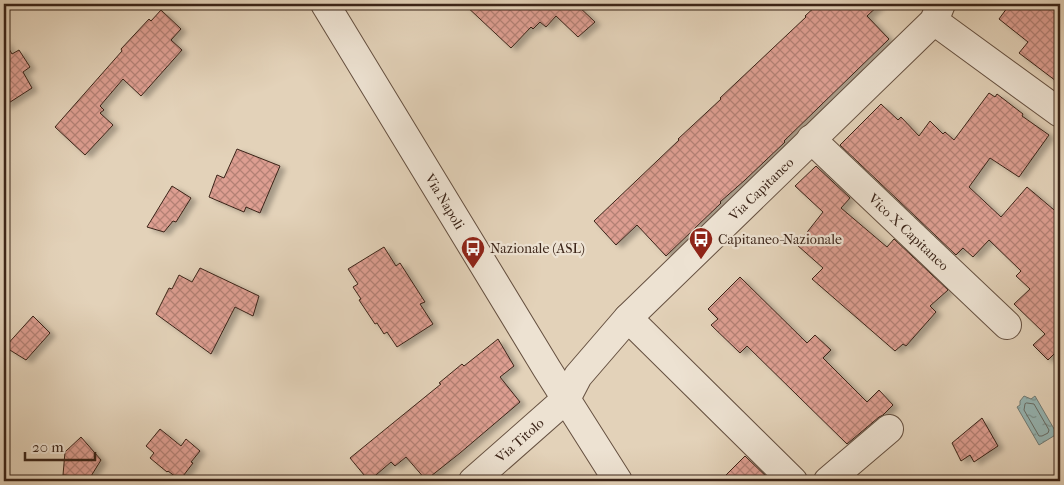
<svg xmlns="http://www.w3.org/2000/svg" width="1064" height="485" viewBox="0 0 1064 485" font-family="'IM FELL French Canon',serif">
	<defs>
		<pattern id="water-ripples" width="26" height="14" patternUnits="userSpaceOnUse" patternTransform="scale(1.25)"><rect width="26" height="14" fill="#96b6b4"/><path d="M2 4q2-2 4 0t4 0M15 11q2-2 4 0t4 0" fill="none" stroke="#7c9491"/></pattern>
		<pattern id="building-cross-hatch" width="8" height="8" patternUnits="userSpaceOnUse" patternTransform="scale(1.25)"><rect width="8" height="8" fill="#dd9e91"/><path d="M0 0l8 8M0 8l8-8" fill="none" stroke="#b48175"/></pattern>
		<filter id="shadow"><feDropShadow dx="5.5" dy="3" stdDeviation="2.5" flood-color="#0004"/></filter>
	</defs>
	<rect width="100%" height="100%" fill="#e3d2b9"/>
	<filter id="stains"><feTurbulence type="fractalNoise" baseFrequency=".004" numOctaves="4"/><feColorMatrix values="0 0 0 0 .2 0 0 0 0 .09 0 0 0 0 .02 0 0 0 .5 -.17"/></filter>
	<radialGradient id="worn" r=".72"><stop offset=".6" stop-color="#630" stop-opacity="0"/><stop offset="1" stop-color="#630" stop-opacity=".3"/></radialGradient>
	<path fill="url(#water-ripples)" stroke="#727c76" d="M1024,396L1031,399L1035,396L1057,434L1039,445L1017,407L1020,405V401Z"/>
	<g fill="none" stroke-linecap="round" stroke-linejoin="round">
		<path stroke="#686d66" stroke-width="1" d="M1027,403L1034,404L1049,430L1048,433L1042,436H1039L1024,410L1025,404Z"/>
	</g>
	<path fill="url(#building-cross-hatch)" stroke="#3b2418" filter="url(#shadow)" d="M464,4H576L595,22L578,37L556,16L546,27L540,22L533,29L531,27L511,48Z
		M818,4H880L867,16L889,39L784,141L785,142L745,180L720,202L721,203L666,256L637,225L616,245L594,221L679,140L678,139L721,99L720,98L806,17L805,16Z
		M1010,4H1060V84L1019,53L1028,42L999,19Z
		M161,10L181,29L171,40L182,50L141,96L123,79L100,106L104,110L100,113L113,125L85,155L55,127L122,51L121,49L149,19L151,21Z
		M4,40L12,54L19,50L30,67L23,72L32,88L4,106Z
		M989,93L995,97L997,94L1023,114L1022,116L1049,135L1019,177L990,158L969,187L1001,217L1027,187L1060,215V349V348L1048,360L1033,345L1045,334L1014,304L1030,289L1016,276L1021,271L989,240L973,257L963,248L956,255L840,145L881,104L898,120L901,117L919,136L930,121L943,134L945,132L954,140Z
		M237,149L280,166L260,213L246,207L244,212L209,197L217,175L224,178Z
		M816,166L850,198L841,208L887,247L894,239L948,290L930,306L936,312L906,346L903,344L895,351L812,279L823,268L797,245L823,212L795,186Z
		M172,186L191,198L176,222L173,221L164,232L147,227Z
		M384,247L396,266L400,263L425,302L420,304L433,324L397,347L387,332L384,334L377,323L375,324L359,300L361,299L353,287L358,284L348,269Z
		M200,268L259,296L253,316L235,307L211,354L156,314L169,288L172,289L179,275L192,282Z
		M740,277L807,343L815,335L831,350L823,358L867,402L879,390L893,405L883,415L879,417L847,444L747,346L740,353L711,325L718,319L708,309Z
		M33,316L50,333L26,360L5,347Z
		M498,339L514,366L500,377L520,402L460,453L426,480L406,457L395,466L391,462L369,481L350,458L441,384L439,383L462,364L464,366Z
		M982,418L998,446L974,462L970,455L961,461L952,443Z
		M160,429L181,446L186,439L200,451L191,462L193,463L180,480L168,471L167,472L150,458L154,453L146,446Z
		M81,437L101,460L88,481H81L77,476L63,475L65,452Z
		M745,456L771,481H720Z"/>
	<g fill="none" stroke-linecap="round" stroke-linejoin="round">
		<g stroke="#655040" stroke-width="30">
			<g id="minor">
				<path d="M934,21L1060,113"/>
				<path id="s1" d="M811,139L1007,325"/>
				<path d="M628,318L793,481"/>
				<path id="s2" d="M473,481L566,399L578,376L628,318L934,21L941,4"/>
				<path d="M828,481L889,429"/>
			</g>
		</g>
		<g stroke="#655040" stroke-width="30">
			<g id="tertiary">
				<path id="s3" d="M325,4L547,369L618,481"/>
			</g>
		</g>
		<use href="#minor" stroke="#ede2d2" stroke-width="28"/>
		<use href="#tertiary" stroke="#ede2d2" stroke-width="28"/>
	</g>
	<defs>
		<g id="bus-pin" transform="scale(1.25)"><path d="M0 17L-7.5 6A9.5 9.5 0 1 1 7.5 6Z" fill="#8f2418" stroke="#ede2d2"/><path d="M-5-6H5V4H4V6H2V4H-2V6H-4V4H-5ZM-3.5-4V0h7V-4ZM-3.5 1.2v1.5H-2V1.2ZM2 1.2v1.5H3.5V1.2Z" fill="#fff"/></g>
	</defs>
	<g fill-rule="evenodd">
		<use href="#bus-pin" x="701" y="239"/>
		<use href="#bus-pin" x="473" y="248"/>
	</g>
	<g text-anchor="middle" stroke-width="4.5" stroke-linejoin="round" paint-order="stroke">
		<g font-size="14" fill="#3b2418" stroke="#ede2d2">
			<text dy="5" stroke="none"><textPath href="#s2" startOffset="412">Via Capitaneo</textPath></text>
			<text dy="5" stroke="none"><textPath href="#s3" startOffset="231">Via Napoli</textPath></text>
			<text dy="5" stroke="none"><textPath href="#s1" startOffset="135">Vico X Capitaneo</textPath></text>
			<text dy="5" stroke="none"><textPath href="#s2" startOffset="62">Via Titolo</textPath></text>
		</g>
		<g font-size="14" fill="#3b2418" stroke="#ede2d2" text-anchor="start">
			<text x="718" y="244">Capitaneo-Nazionale</text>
			<text x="490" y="253">Nazionale (ASL)</text>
		</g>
	</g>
	<rect width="1064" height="485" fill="none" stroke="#e3d2b9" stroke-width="20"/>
	<rect x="5" y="5" width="1054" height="475" fill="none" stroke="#3b2418" stroke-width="2.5"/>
	<rect x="10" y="10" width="1044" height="465" fill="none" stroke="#3b2418"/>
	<path d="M25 452v8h70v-8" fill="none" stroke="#3b2418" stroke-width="2.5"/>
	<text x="32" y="452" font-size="15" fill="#3b2418" stroke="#ede2d2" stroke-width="4" paint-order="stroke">20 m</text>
	<rect width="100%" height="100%" filter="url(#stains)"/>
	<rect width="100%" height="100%" fill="url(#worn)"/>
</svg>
